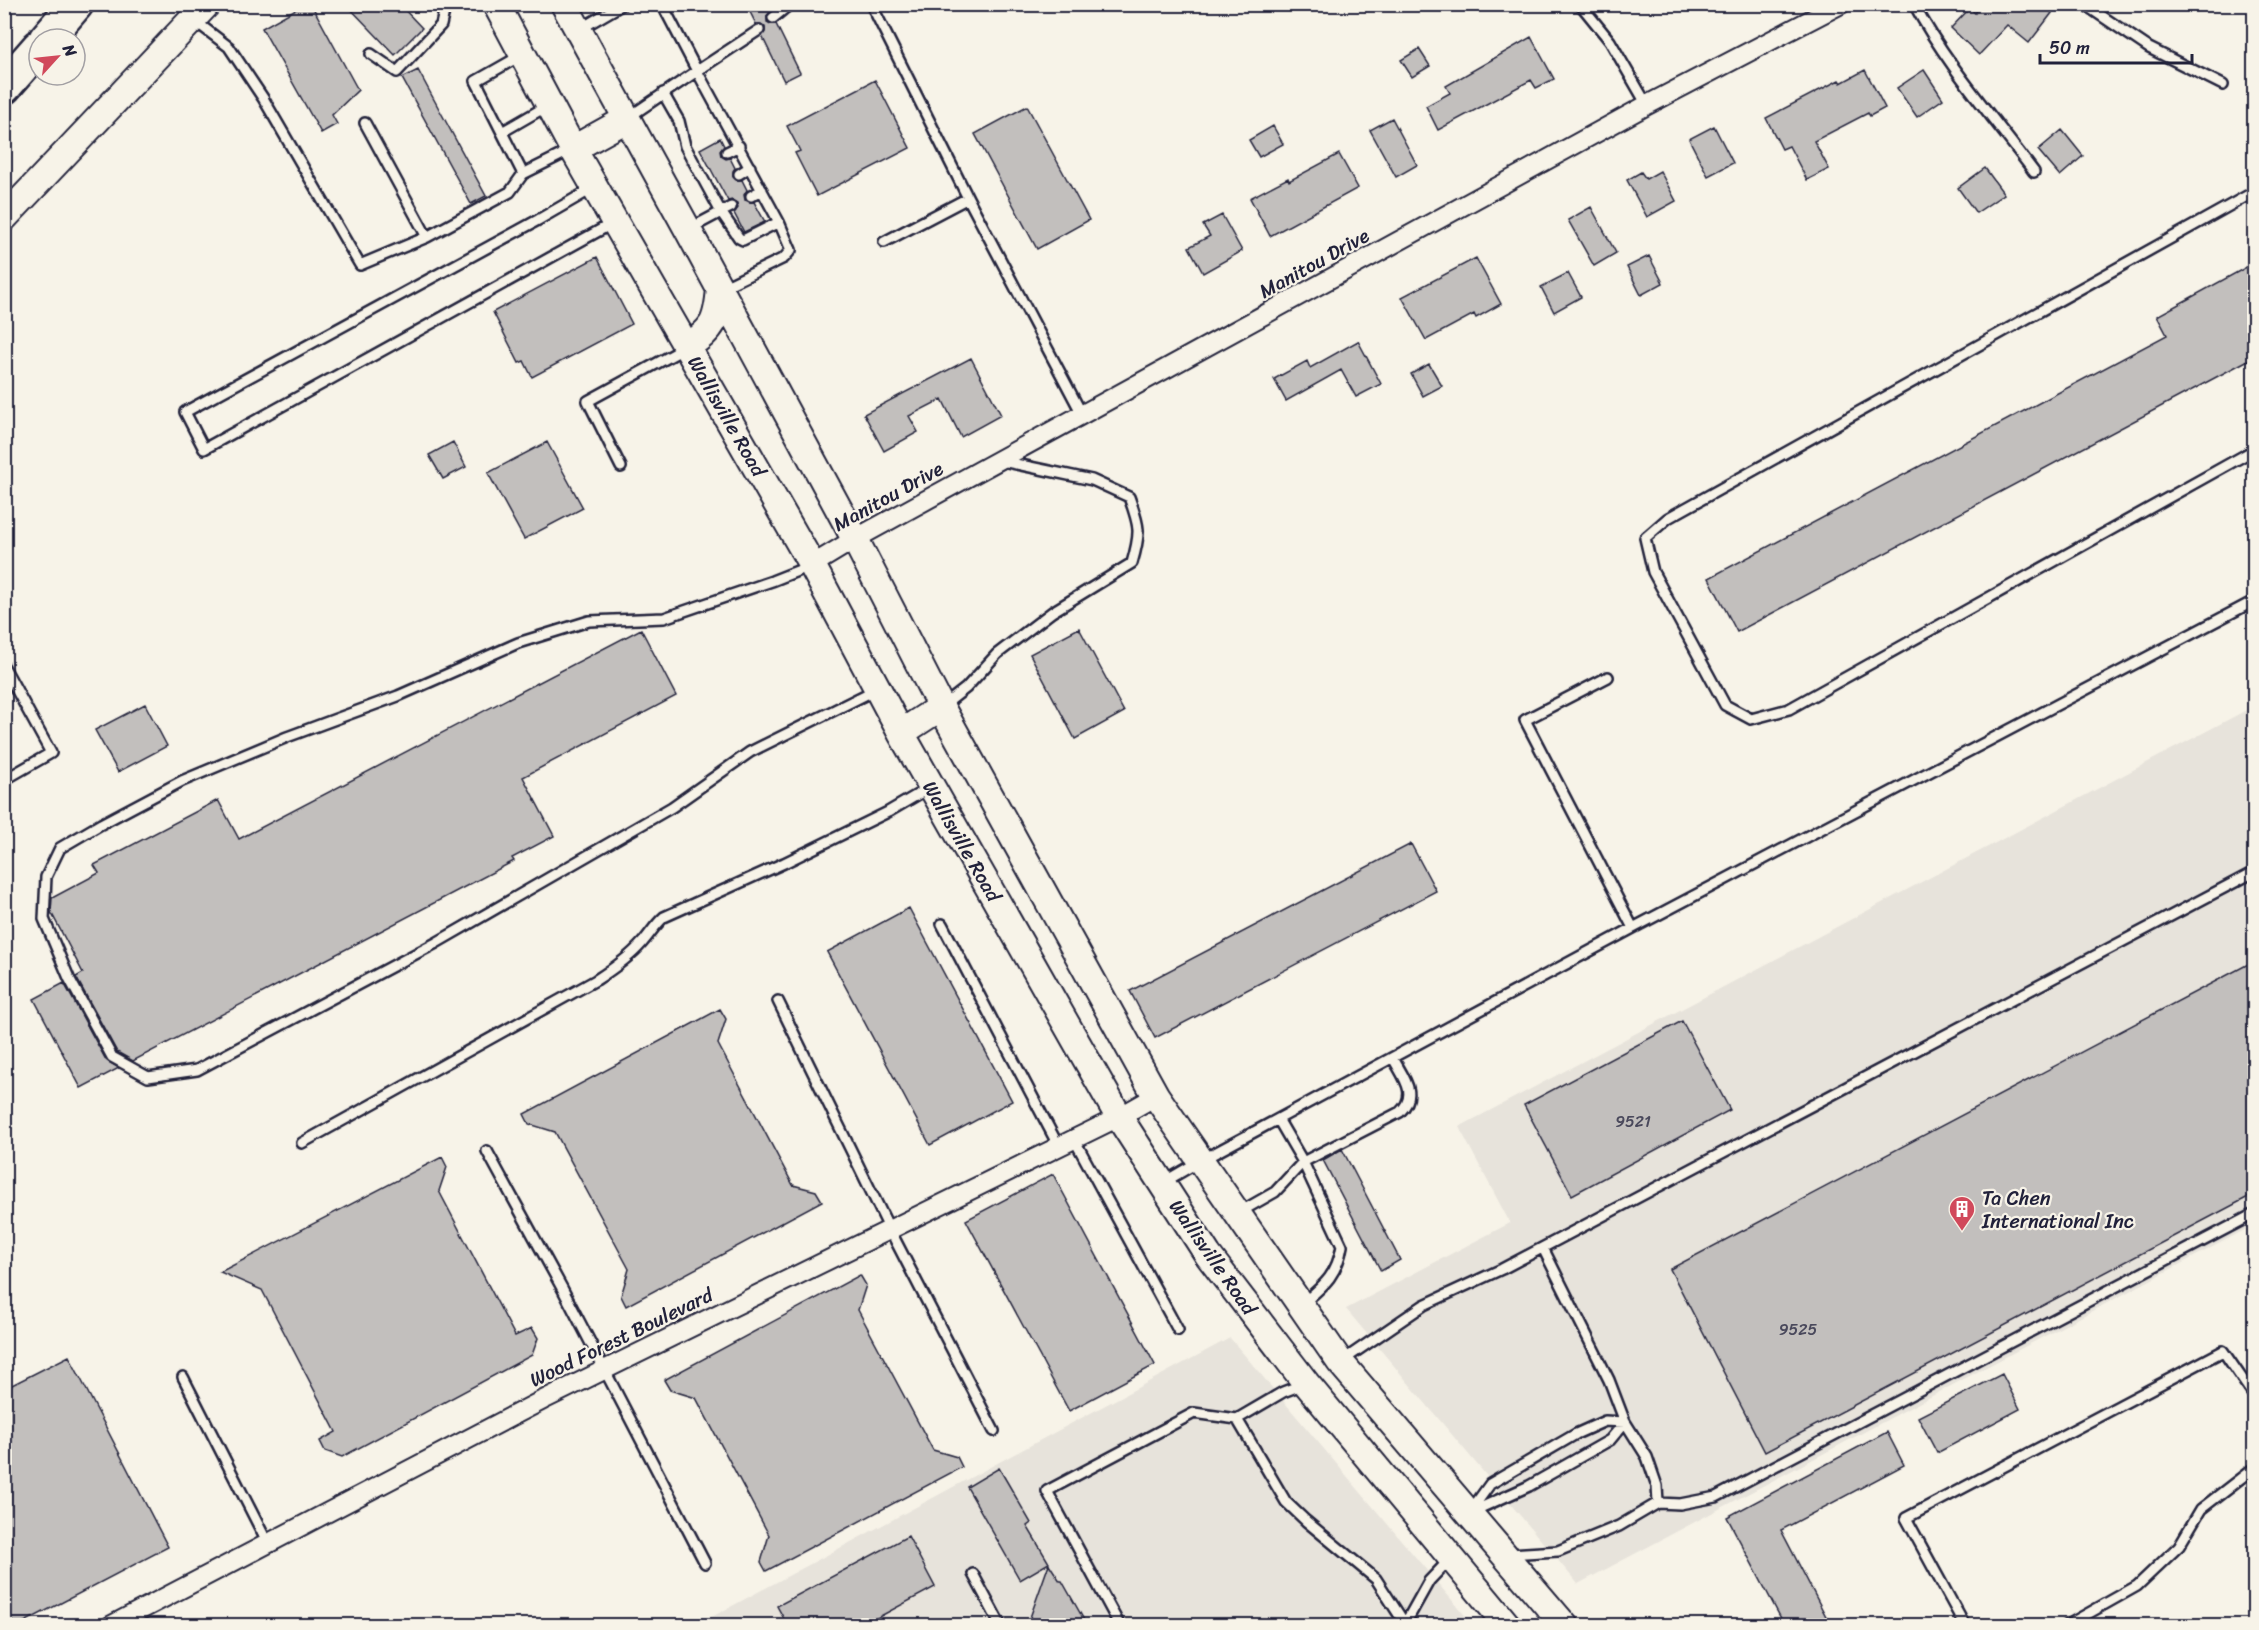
<svg xmlns="http://www.w3.org/2000/svg" width="2259" height="1630" viewBox="0 0 2259 1630" font-family="Sriracha,sans-serif">
	<rect width="100%" height="100%" fill="#f7f3e8"/>
	<filter id="ink" filterUnits="userSpaceOnUse"><feTurbulence type="fractalNoise" baseFrequency=".0167" numOctaves="2"/><feDisplacementMap in="SourceGraphic" scale="12" xChannelSelector="R" yChannelSelector="G"/><feConvolveMatrix kernelMatrix="1 2 1 2 8 2 1 2 1" color-interpolation-filters="sRGB"/></filter>
	<g filter="url(#ink)">
		<path fill="#e7e3db" d="M2254,706V1225L1578,1584L1346,1309L1510,1223L1459,1127Z
			M1230,1338L1473,1625L695,1626Z"/>
		<path fill="#c2bfbd" stroke="#22223b" stroke-width="1.5" d="M305,4H311L358,90L332,115L337,124L321,133L262,28Z
			M346,4H399L422,28L395,55Z
			M746,4H766L770,12L767,16V22L771,24H776L800,73L784,81L762,36L765,32V27L761,24H756Z
			M1982,4H2041L2052,13L2029,43L2007,25L1979,55L1951,28L1970,8L1975,13Z
			M1531,37L1554,79L1536,88L1531,80L1438,130L1426,106L1450,93L1446,86Z
			M1419,49L1430,66L1412,77L1401,60Z
			M418,70L486,196L471,204L402,78Z
			M1865,70L1885,108L1870,116L1868,113L1814,141L1829,169L1807,180L1789,146L1782,149L1766,118L1839,80L1841,83Z
			M1924,70L1943,99L1917,117L1897,88Z
			M875,80L910,148L817,196L795,153L800,151L787,126Z
			M1027,106L1089,220L1037,249L975,134Z
			M1392,118L1417,165L1396,177L1370,130Z
			M1273,126L1283,144L1259,157L1249,140Z
			M1714,126L1733,163L1708,176L1689,139Z
			M2062,130L2083,156L2060,176L2038,150Z
			M720,138L724,146L720,151L721,156L726,159L730,158L735,168L733,171V177L736,180H742L747,190L744,195L745,200L754,202L765,222L744,232L734,213L738,208L737,203L732,200L728,201L700,149Z
			M1339,154L1358,188L1270,236L1250,198L1288,178L1289,181Z
			M1985,168L2004,194L1976,213L1958,188Z
			M1660,171L1676,201L1647,217L1627,180L1641,172L1646,179Z
			M1591,207L1616,253L1594,266L1568,220Z
			M1222,215L1242,251L1203,273L1189,247L1210,236L1203,225Z
			M1649,256L1663,283L1641,295L1627,267Z
			M597,257L632,324L532,377L524,361L519,363L493,312Z
			M1476,258L1501,304L1476,318L1474,314L1426,340L1402,297Z
			M2254,263V357L1737,632L1709,578L2167,335L2157,316Z
			M1568,273L1581,297L1554,312L1541,287Z
			M1358,341L1381,384L1356,397L1341,370L1286,401L1274,379L1307,361L1310,368Z
			M971,358L1001,415L961,437L942,399L909,416L918,432L884,451L864,414Z
			M1429,364L1442,386L1423,396L1411,374Z
			M453,442L466,467L443,479L429,455Z
			M547,442L583,508L524,539L488,473Z
			M1079,628L1124,712L1075,739L1030,654Z
			M641,629L676,696L523,777L554,836L512,858L514,861L133,1061L117,1052L76,977L83,973L51,912L52,898L99,873L94,865L218,800L239,839Z
			M145,704L167,746L118,772L95,730Z
			M1411,844L1436,891L1155,1038L1130,991Z
			M909,908L1012,1101L930,1145L827,952Z
			M2254,961V1194L1765,1452L1670,1269Z
			M64,983L106,1060L119,1068L81,1088L34,999Z
			M720,1009L726,1019L718,1044L793,1185L816,1191L822,1201L626,1306L621,1296L629,1269L555,1132L529,1124L524,1114Z
			M1682,1021L1730,1110L1572,1195L1524,1105Z
			M1342,1149L1400,1260L1381,1271L1323,1160Z
			M442,1157L447,1167L439,1191L515,1336L532,1328L538,1338L532,1355L342,1457L325,1451L320,1441L336,1432L262,1290L220,1272Z
			M1053,1174L1155,1365L1069,1411L966,1220Z
			M860,1275L866,1285L858,1310L933,1450L957,1457L962,1467L766,1571L761,1562L769,1535L696,1398L670,1390L664,1380Z
			M69,1356L168,1547L17,1626H4V1389Z
			M2002,1374L2020,1409L1937,1453L1918,1417Z
			M1887,1432L1904,1465L1781,1530L1831,1626H1785L1727,1517Z
			M999,1468L1031,1523L1027,1526L1049,1563L1020,1580L967,1487Z
			M908,1536L935,1587L862,1626H788L777,1606Z
			M1049,1564L1060,1581H1062L1084,1620L1075,1626H1027Z"/>
		<g fill="none" stroke-linecap="round" stroke-linejoin="round">
			<g stroke="#22223b" stroke-width="14">
				<path id="lane" d="M871,4L968,198L1083,416
					M1580,4L1610,41L1647,105
					M1914,4C1946,64 1993,117 2034,172
					M2084,4L2149,48L2223,85
					M773,18L790,4
					M195,21L229,47L263,98L360,265L427,237
					M580,29L623,4
					M759,30L697,71L779,222
					M371,54L397,72L441,25L445,7L442,4
					M663,93L679,121L685,146L721,212L691,228
					M629,117L697,71L662,4
					M365,123L427,237L510,192L523,174L476,81L520,56
					M502,132L547,106
					M727,152L739,146
					M523,174L571,150
					M739,174L750,167
					M595,187L538,220L185,412L204,449L613,223
					M2254,192L1668,518L1645,538L1653,572L1725,705L1751,719L1789,709L2254,450
					M751,196L762,190
					M884,242L968,198
					M722,288L784,258L791,250L779,222L743,240L739,238L721,212L731,207
					M621,467L588,401L685,348
					M810,566L772,581L664,618L589,621L518,643L398,696L287,737L182,781L101,824L60,848L46,877L44,919L69,978L112,1057L148,1077L197,1070L436,943L672,807L750,752L877,689
					M4,667L51,753L4,780
					M1608,677L1525,720L1633,928
					M943,706L966,688L997,654L1052,612L1132,563C1141,532 1140,527 1129,497L1092,480L1002,461
					M942,924L1059,1147
					M778,1001L890,1230L994,1431
					M1278,1119L1303,1162L1342,1246C1337,1276 1323,1286 1301,1305
					M1074,1139L1178,1330
					M302,1143L596,980C613,969 629,958 642,943C650,934 655,925 664,917L784,863L888,812L929,788
					M487,1151L562,1288L705,1563
					M1164,1182L1200,1161L1633,928L2254,601
					M1238,1213L1275,1192L1303,1162L1400,1112C1419,1094 1403,1077 1393,1058
					M1543,1248L1609,1380L1625,1422L1647,1457L1657,1486L1658,1503
					M1342,1361L1424,1305L1502,1269L2254,872
					M183,1377L268,1544
					M1237,1419L1286,1502L1306,1521L1376,1579L1405,1624
					M1605,1421L1625,1422L1610,1440L1529,1486L1469,1513L1490,1484L1576,1434Z
					M1510,1554L1558,1551L1619,1526L1658,1503L1680,1504L1716,1497L2254,1214
					M973,1574L1001,1626
					M1120,1626L1047,1491L1194,1413L1237,1419L1283,1392L1304,1384
					M1401,1626L1405,1624L1429,1581L1451,1558
					M1965,1626L1906,1518L2223,1351L2254,1396
					M2066,1626L2137,1586L2179,1546L2201,1509L2254,1468"/>
			</g>
			<g stroke="#22223b" stroke-width="22">
				<path id="street" d="M812,565L855,539L1647,105L1841,4
					M110,1626L543,1400L1119,1117L1156,1096"/>
			</g>
			<g stroke="#22223b" stroke-width="30">
				<path id="secondary" d="M496,4L573,149L812,565L901,733L1119,1117L1208,1255L1306,1383L1508,1626
					M564,4L688,230L855,539L941,707L1156,1096L1340,1362L1565,1626
					M573,149L627,119
					M4,218L207,4
					M687,347C714,328 717,322 720,289
					M901,733L941,707"/>
			</g>
			<g stroke="#22223b" stroke-width="38">
				<path id="highway" d="M46,39L76,4
					M4,87L39,47"/>
			</g>
			<use href="#lane" stroke="#f7f3e8" stroke-width="9"/>
			<use href="#street" stroke="#f7f3e8" stroke-width="18"/>
			<use href="#secondary" stroke="#f7f3e8" stroke-width="26"/>
			<use href="#highway" stroke="#f7f3e8" stroke-width="33"/>
		</g>
	</g>
	<defs>
		<g id="building-pin" transform="scale(1.35)"><path d="M0 17L-7.5 6A9.5 9.5 0 1 1 7.5 6Z" fill="#d1495b" stroke="#f7f3e8"/><path d="M-4-6H4V6H1V3H-1V6H-4ZM-2.5-4.3h1.7v1.8h-1.7ZM.8-4.3h1.7v1.8H.8ZM-2.5-1h1.7V.8h-1.7ZM.8-1h1.7V.8H.8Z" fill="#fff"/></g>
	</defs>
	<g fill-rule="evenodd">
		<use href="#building-pin" x="1962" y="1209"/>
	</g>
	<g text-anchor="middle" stroke-width="4.5" stroke-linejoin="round" paint-order="stroke">
		<g font-size="16" fill="#4a495c">
			<text x="1633" y="1127">9521</text>
			<text x="1798" y="1335">9525</text>
		</g>
		<g font-size="20" fill="#22223b" stroke="#f7f3e8">
			<text transform="translate(1314 263) rotate(-29)" y="7">Manitou Drive</text>
			<text transform="translate(727 416) rotate(60)" y="7">Wallisville Road</text>
			<text transform="translate(888 496) rotate(-29)" y="7">Manitou Drive</text>
			<text transform="translate(962 841) rotate(60)" y="7">Wallisville Road</text>
			<text transform="translate(1213 1257) rotate(55)" y="7">Wallisville Road</text>
			<text transform="translate(621 1337) rotate(-26)" y="7">Wood Forest Boulevard</text>
		</g>
		<g font-size="20" fill="#22223b" stroke="#f7f3e8" text-anchor="start">
			<text x="1982" y="1205">Ta Chen<tspan x="1982" dy="23">International Inc</tspan></text>
		</g>
	</g>
	<rect width="2259" height="1630" fill="none" stroke="#f7f3e8" stroke-width="24"/>
	<rect x="12" y="12" width="2235" height="1606" fill="none" stroke="#22223b" stroke-width="2" filter="url(#ink)"/>
	<g transform="translate(57 57) rotate(63)"><circle r="28" fill="#f7f3e8" stroke="#a29fa3" stroke-width="1.5"/>
	<path d="M0-4.5L10 22L0 15L-10 22Z" fill="#d1495b"/>
	<text y="-9" font-size="16" font-weight="bold" text-anchor="middle" fill="#22223b">N</text>
	</g>
	<path d="M2040 54v9h152v-9" fill="none" stroke="#22223b" stroke-width="3"/>
	<text x="2049" y="54" font-size="18" fill="#22223b" stroke="#f7f3e8" stroke-width="4.5" paint-order="stroke">50 m</text>
</svg>
